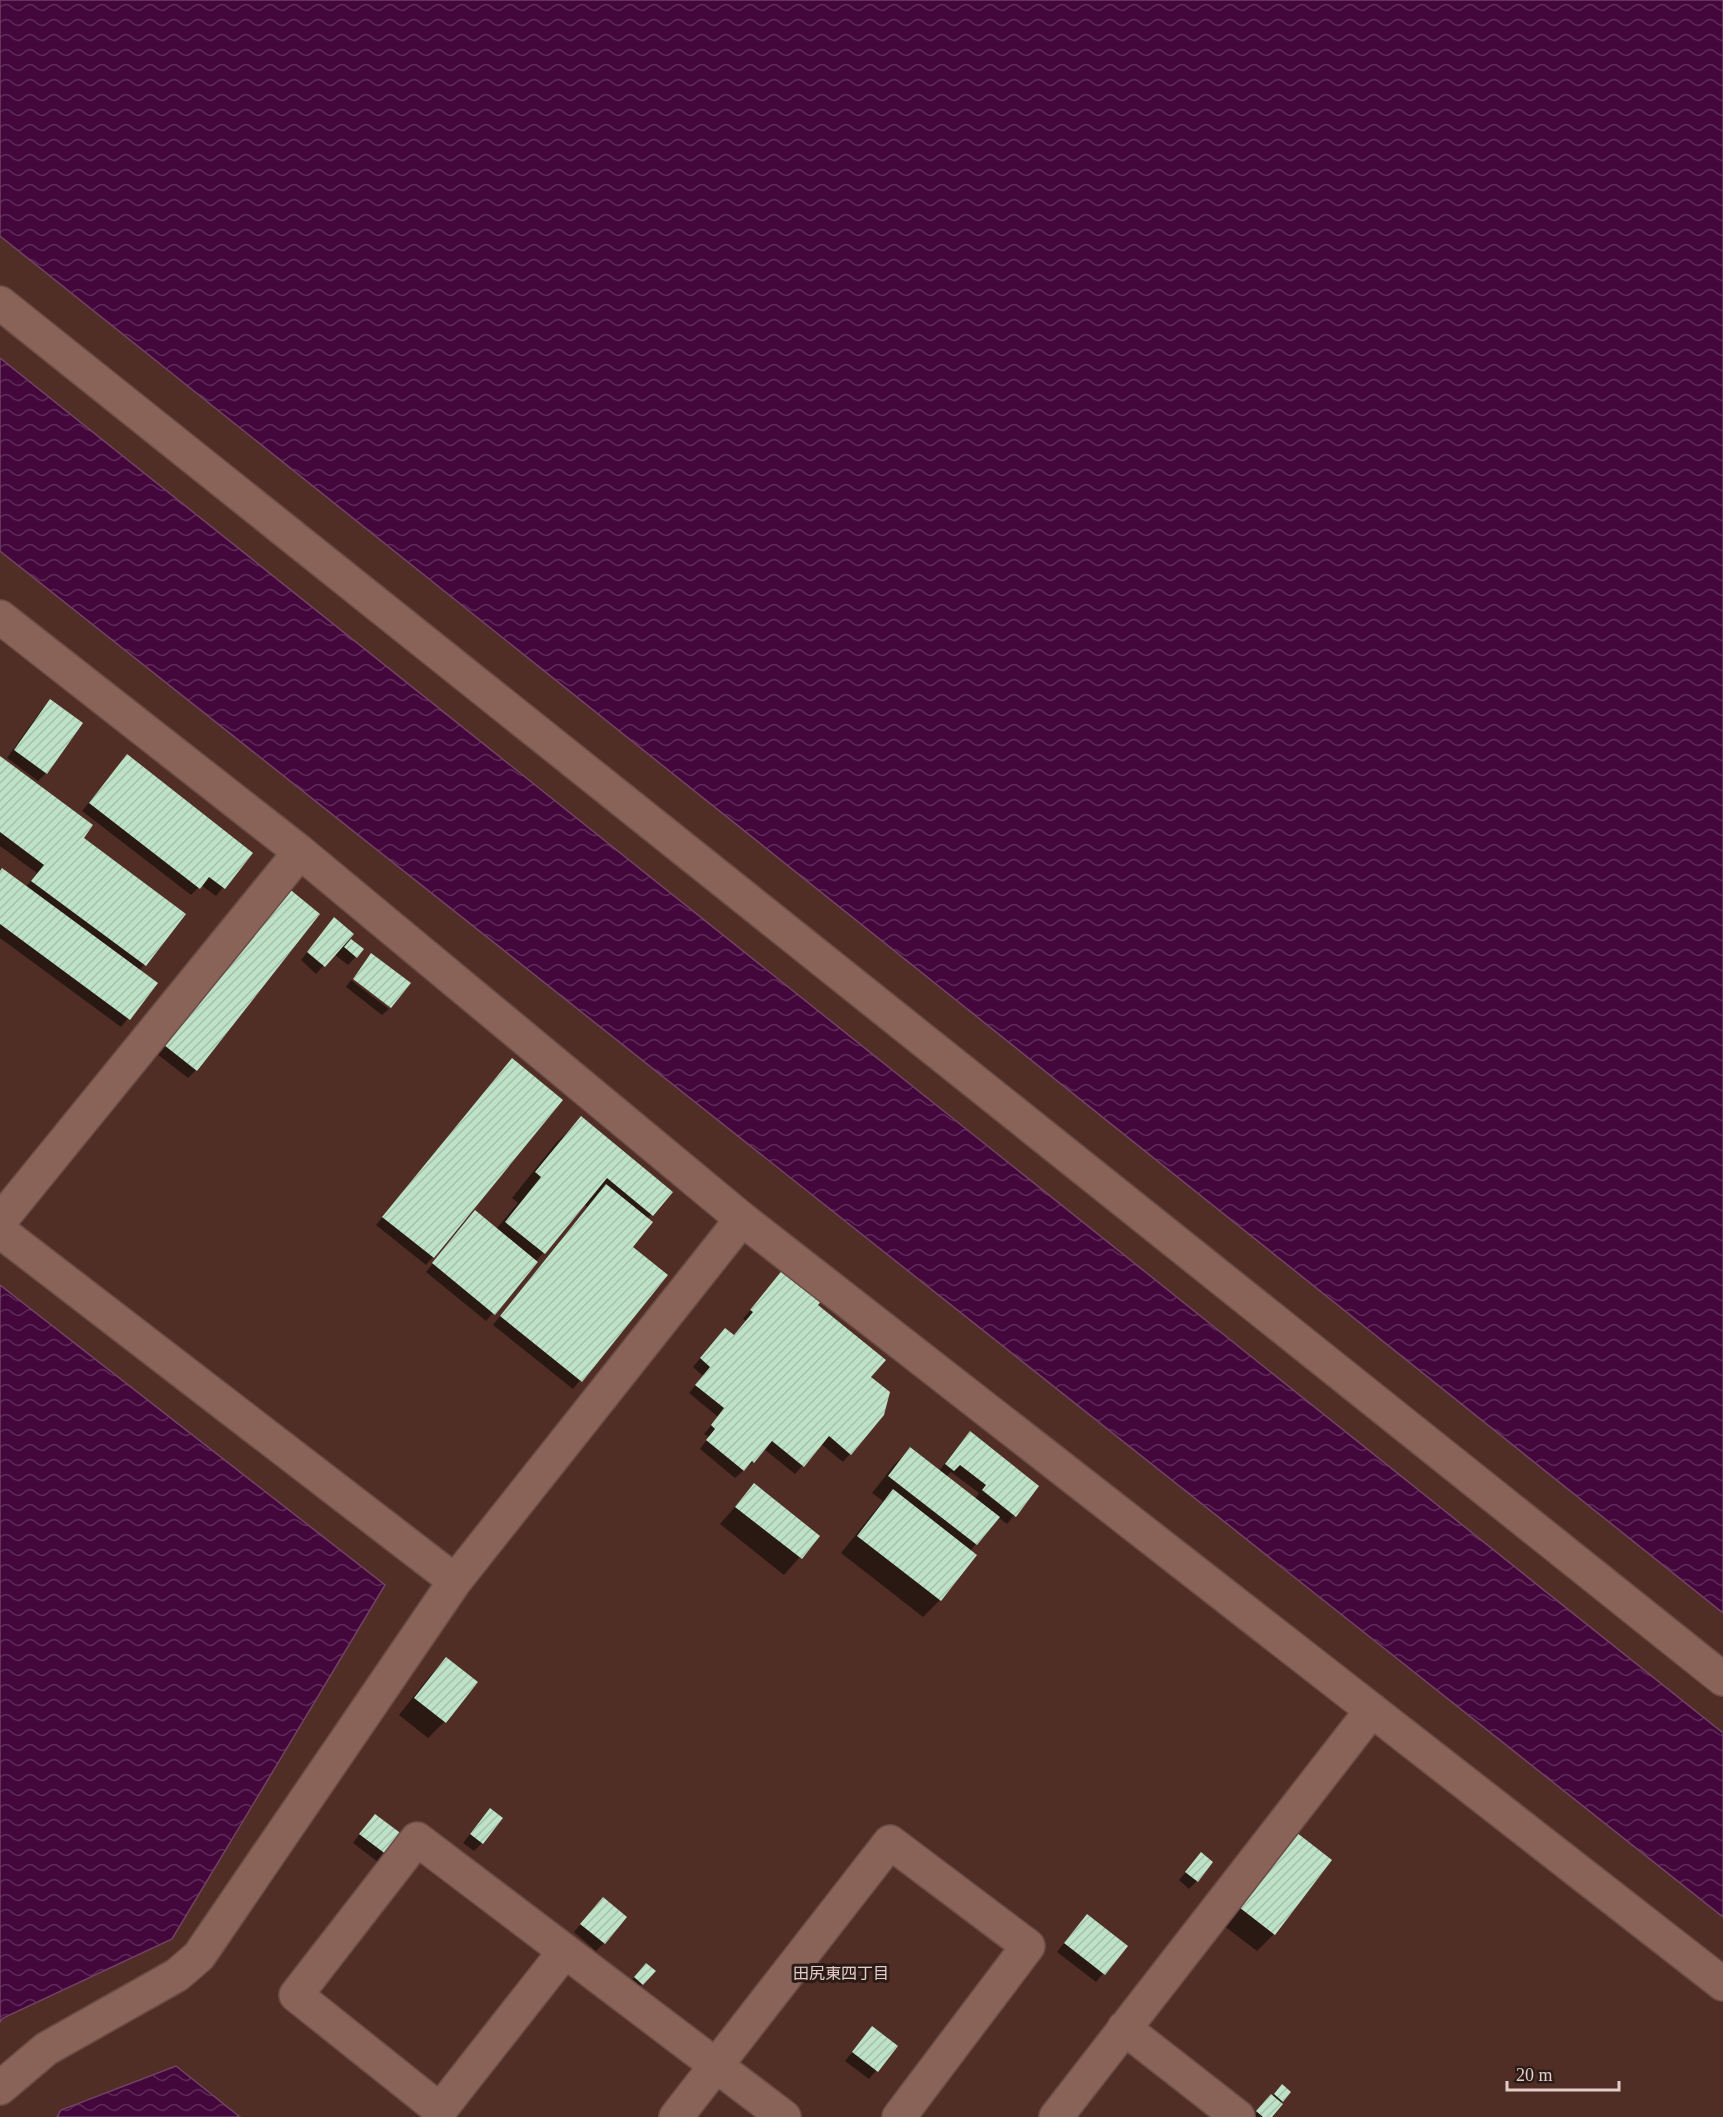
<svg xmlns="http://www.w3.org/2000/svg" width="1723" height="2117" viewBox="0 0 1723 2117" font-family="'Times New Roman','Noto Sans JP',serif">
	<defs>
		<pattern id="water-waves" width="16" height="10" patternUnits="userSpaceOnUse" patternTransform="scale(1.5)"><rect width="16" height="10" fill="#43073c"/><path d="M0 5q4-4 8 0t8 0" fill="none" stroke="#5e2a57"/></pattern>
		<pattern id="building-hatch" width="6" height="6" patternUnits="userSpaceOnUse" patternTransform="scale(1.5)"><rect width="6" height="6" fill="#bde2c7"/><path d="M-1 1l2-2M0 6l6-6M5 7l2-2" fill="none" stroke="#a5c1ab"/></pattern>
	</defs>
	<rect width="100%" height="100%" fill="#502e25"/>
	<path fill="url(#water-waves)" stroke="#734266" stroke-width="1.5" d="M0,0H1723V1613L0,236Z
		M0,358L1723,1733V1917L0,551Z
		M0,1285L385,1585L172,1939L3,2018L0,2022Z
		M176,2066L240,2117H57L61,2110Z"/>
	<path fill="#0007" fill-rule="evenodd" d="M50,701L46,773L38,781L7,758L42,709Z
		M127,756L251,853L216,896L201,885L191,895L82,811Z
		M0,758L82,839L183,914L139,971L156,984L121,1027L0,938V872L26,887L37,873L0,846Z
		M279,897L196,1070L188,1078L157,1054Z
		M327,927L348,938L362,950L348,965L334,954L316,974L301,960Z
		M351,980L389,1009L382,1015L346,987Z
		M505,1068L433,1257L426,1265L376,1225Z
		M581,1118L671,1192L647,1219L631,1248L666,1275L573,1389L493,1325L587,1207L584,1204L486,1321L426,1272L468,1220L496,1229L518,1203L512,1198L556,1143Z
		M777,1278L816,1305L869,1378L850,1454L843,1462L821,1444L795,1474L764,1449L753,1462L735,1478L700,1449L709,1437L704,1434L718,1417L689,1393L703,1376L693,1367L717,1338L733,1336L746,1321L743,1319Z
		M962,1441L1037,1486L1007,1524L998,1517L970,1551L975,1555L940,1600L923,1617L841,1553L883,1501L872,1493L894,1465L910,1449L939,1471ZM951,1472L979,1493L975,1499L946,1477Z
		M754,1485L818,1536L784,1575L720,1524Z
		M446,1659L476,1682L444,1722L428,1738L399,1715L430,1676Z
		M482,1818V1843L474,1851L463,1843Z
		M367,1824L405,1838L382,1865L353,1843Z
		M1276,1847L1330,1860L1274,1934L1257,1951L1219,1922Z
		M1201,1854L1197,1881L1189,1889L1179,1880Z
		M595,1907L604,1943L596,1951L574,1932Z
		M1079,1924L1126,1946L1096,1982L1057,1952Z
		M638,1973L642,1984L635,1992L627,1986Z
		M872,2028L896,2046L869,2079L845,2061Z
		M1282,2086L1289,2092L1270,2117H1252Z"/>
	<path fill="url(#building-hatch)" d="M50,699L83,723L47,774L14,750Z
		M127,754L253,853L225,889L209,877L200,889L89,803Z
		M0,756L93,825L84,838L186,914L146,966L31,881L44,865L0,832Z
		M2,868L158,983L130,1020L0,924V871Z
		M287,887L320,914L197,1071L164,1045Z
		M334,917L354,934L325,967L307,952Z
		M351,939L364,949L357,958L344,947Z
		M371,953L411,983L391,1008L353,979Z
		M512,1058L563,1100L434,1258L382,1217Z
		M581,1116L673,1192L653,1216L607,1178L545,1254L505,1222L541,1177L535,1172Z
		M606,1184L653,1222L633,1247L668,1275L582,1382L500,1316Z
		M475,1210L538,1262L495,1315L432,1263Z
		M784,1268L823,1299L818,1305L886,1360L871,1377L890,1392L884,1415L851,1455L829,1436L804,1467L772,1441L754,1463L752,1461L744,1471L706,1440L715,1429L711,1425L724,1408L695,1385L710,1367L700,1358L725,1328L734,1335L753,1312L750,1310Z
		M970,1431L1039,1486L1016,1517L982,1490L986,1485L960,1465L954,1471L945,1464Z
		M910,1447L1000,1517L977,1545L888,1476Z
		M754,1483L820,1536L802,1559L735,1507Z
		M893,1489L977,1555L941,1601L857,1536Z
		M446,1657L478,1682L446,1723L414,1698Z
		M490,1808L503,1818L483,1844L470,1834Z
		M375,1814L407,1838L391,1858L359,1834Z
		M1292,1829L1332,1860L1275,1935L1235,1904Z
		M1201,1852L1213,1862L1198,1882L1185,1872Z
		M603,1897L627,1917L605,1944L580,1924Z
		M1087,1914L1128,1946L1105,1975L1064,1943Z
		M646,1963L656,1971L643,1985L634,1977Z
		M872,2026L898,2046L878,2072L852,2052Z
		M1282,2084L1291,2092L1283,2102L1274,2094Z
		M1271,2094L1283,2104L1272,2117H1263L1256,2111Z"/>
	<g fill="none" stroke-linecap="round" stroke-linejoin="round">
		<g stroke="#6a4c46" stroke-width="36">
			<path id="minor" d="M0,303L1723,1679
				M0,617L300,852L742,1219L1723,1984
				M0,1221L300,852
				M0,1231L455,1581
				M565,1951L440,2110L296,1995L417,1839L784,2117
				M1124,2028L1238,2117
				M0,2088L46,2049L177,1975L199,1956L455,1581L742,1219
				M676,2117L890,1842L1028,1946L899,2117
				M1056,2117L1372,1710"/>
		</g>
		<use href="#minor" stroke="#896258" stroke-width="33"/>
	</g>
	<g text-anchor="middle" stroke-width="6" stroke-linejoin="round" paint-order="stroke">
		<g font-size="16" fill="#e4cdc8" stroke="#2b1b17">
			<text x="841" y="1979">田尻東四丁目</text>
		</g>
	</g>
	<path d="M1507 2081v9h112v-9" fill="none" stroke="#e4cdc8" stroke-width="3"/>
	<text x="1516" y="2081" font-size="18" fill="#e4cdc8" stroke="#2b1b17" stroke-width="4.5" paint-order="stroke">20 m</text>
</svg>
